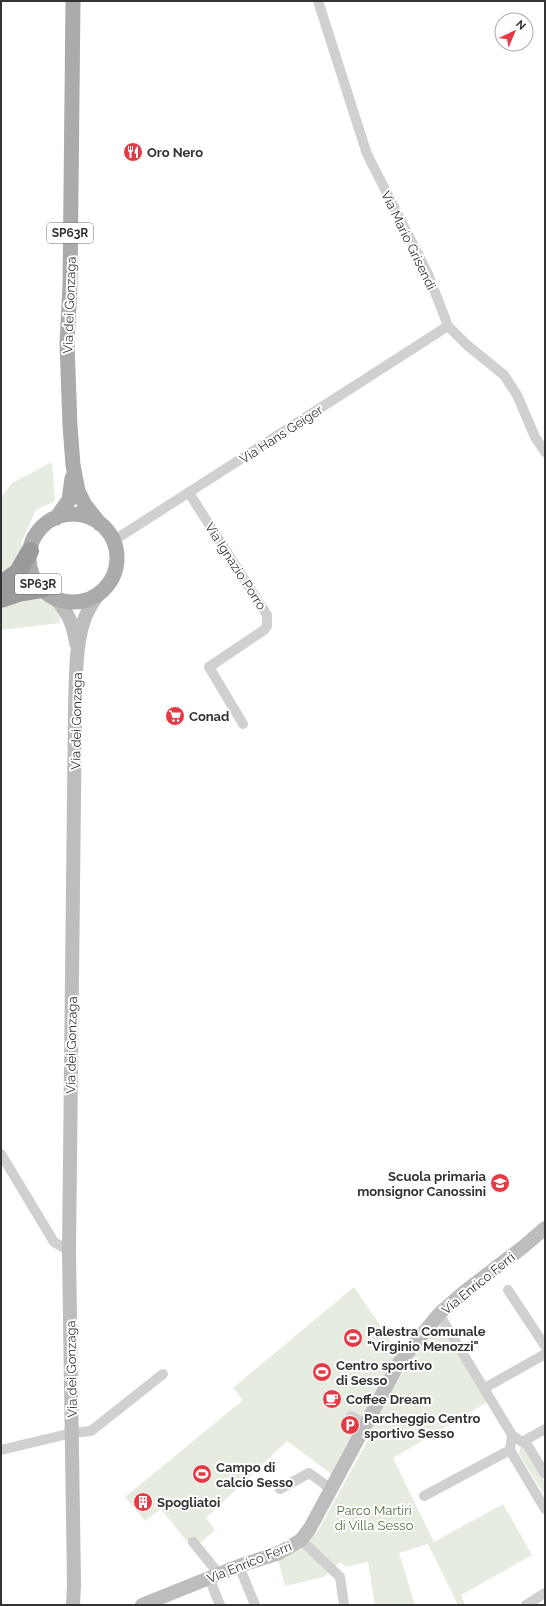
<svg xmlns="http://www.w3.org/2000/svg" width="546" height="1606" viewBox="0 0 546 1606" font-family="Raleway,sans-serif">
	<rect width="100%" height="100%" fill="#fff"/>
	<path fill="#e6ecdf" d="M52,462L55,501L36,510L21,543L23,556L1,576V497L12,483Z
		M44,595L59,609L60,623L1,630V608Z
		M354,1287L401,1356L334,1476L287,1441L206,1518L215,1530L193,1549L161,1509L145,1521L125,1497L243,1400L233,1388Z
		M443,1321L491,1400L393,1458L434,1542L503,1504L532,1555L461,1595L465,1605H458L428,1544L399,1553L415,1605H375L368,1562L346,1567L340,1562L324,1577L285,1586L278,1560L318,1531L373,1431L372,1427C391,1394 414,1346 443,1321Z
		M521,1447L525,1450L545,1483V1496L519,1454Z"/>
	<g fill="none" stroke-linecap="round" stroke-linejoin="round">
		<path stroke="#d0d0d0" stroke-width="10" d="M318,1L367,154L428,274L448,326L467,345L504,375L517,395L535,437L545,452
			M189,493L267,615V626L264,630L209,667L243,724
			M113,541L448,326
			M1,1154L54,1242L69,1251
			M508,1290L545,1346
			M439,1314L512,1435L510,1450L545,1509
			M485,1388L545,1354
			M351,1416L366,1424
			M512,1435L528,1446L545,1474
			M522,1442L545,1429
			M1,1450L72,1433L91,1431L163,1374
			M280,1489L309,1473L330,1488
			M424,1496L510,1450
			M301,1540L340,1577L344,1605
			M193,1542L219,1574
			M239,1566L255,1605
			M209,1578L220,1605
			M526,1605L545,1593"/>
		<path stroke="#bdbdbd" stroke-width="14" d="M55,597C68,614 73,622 76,643
			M73,1605L74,1584L69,1251L75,706C76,678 75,635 88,611C91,604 96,598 100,592
			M142,1605L239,1566L279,1553L301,1540L310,1528L399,1363L439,1314L464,1292L523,1247L545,1228"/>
		<path stroke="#ababab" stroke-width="15" d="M73,1L70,286L67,343L70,426L73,465L78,491L85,505L100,524
			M29 558a44 44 0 1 1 88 0a44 44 0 1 1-88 0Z
			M56,518L69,500L72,478"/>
		<path stroke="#9a9a9a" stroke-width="18" d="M1,584L18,572L30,551
			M1,599L19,593L42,589"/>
	</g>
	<defs>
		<g id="restaurant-disc" transform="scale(1)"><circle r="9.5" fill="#e63946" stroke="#fff"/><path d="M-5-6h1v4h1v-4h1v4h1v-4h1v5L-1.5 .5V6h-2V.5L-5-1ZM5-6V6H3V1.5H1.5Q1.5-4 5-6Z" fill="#fff"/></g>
		<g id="supermarket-disc" transform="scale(1)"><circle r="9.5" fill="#e63946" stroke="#fff"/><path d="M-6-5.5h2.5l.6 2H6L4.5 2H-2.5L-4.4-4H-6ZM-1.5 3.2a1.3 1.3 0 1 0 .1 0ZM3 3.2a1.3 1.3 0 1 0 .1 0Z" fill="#fff"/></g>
		<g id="school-disc" transform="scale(1)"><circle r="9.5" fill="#e63946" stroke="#fff"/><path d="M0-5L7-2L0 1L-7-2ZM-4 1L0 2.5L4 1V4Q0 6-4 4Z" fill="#fff"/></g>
		<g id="stadium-disc" transform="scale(1)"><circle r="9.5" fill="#e63946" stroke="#fff"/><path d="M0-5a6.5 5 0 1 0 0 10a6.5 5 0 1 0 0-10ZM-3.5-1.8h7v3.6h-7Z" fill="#fff"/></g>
		<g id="cafe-disc" transform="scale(1)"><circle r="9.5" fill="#e63946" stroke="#fff"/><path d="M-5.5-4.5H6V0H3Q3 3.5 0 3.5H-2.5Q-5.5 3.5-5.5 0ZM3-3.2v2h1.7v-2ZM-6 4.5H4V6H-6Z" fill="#fff"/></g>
		<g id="parking-disc" transform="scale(1)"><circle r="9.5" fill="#e63946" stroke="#fff"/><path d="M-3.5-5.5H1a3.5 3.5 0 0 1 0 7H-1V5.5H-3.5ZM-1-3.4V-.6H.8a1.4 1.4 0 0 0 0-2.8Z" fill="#fff"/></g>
		<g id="building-disc" transform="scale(1)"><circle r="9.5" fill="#e63946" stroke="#fff"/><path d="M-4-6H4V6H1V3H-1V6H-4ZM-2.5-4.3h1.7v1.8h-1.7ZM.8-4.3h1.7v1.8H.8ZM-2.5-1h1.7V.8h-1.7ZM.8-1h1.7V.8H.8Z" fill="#fff"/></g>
	</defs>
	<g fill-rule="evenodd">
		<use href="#restaurant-disc" x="133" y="152"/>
		<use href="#supermarket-disc" x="175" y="716"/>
		<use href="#school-disc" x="500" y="1183"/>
		<use href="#stadium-disc" x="353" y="1338"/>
		<use href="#stadium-disc" x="322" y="1372"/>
		<use href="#cafe-disc" x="332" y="1399"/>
		<use href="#parking-disc" x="350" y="1425"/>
		<use href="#stadium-disc" x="202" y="1474"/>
		<use href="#building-disc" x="143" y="1502"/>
	</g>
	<g text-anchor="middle" stroke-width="4" stroke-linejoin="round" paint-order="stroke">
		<g fill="#fff" stroke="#707070" stroke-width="1">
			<rect x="47" y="223" width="46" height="20" rx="3"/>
			<rect x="15" y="574" width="46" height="20" rx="3"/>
		</g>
		<g font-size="12" font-weight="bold" fill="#333">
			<text x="70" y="237">SP63R</text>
			<text x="38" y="588">SP63R</text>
		</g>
		<g font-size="13" font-weight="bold" fill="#333" stroke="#fff" text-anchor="start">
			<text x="147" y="157">Oro Nero</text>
			<text x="189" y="721">Conad</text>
			<text x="486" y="1181" text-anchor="end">Scuola primaria<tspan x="486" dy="15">monsignor Canossini</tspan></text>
			<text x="367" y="1336">Palestra Comunale<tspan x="367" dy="15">"Virginio Menozzi"</tspan></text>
			<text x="336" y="1370">Centro sportivo<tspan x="336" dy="15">di Sesso</tspan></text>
			<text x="346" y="1404">Coffee Dream</text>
			<text x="364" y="1423">Parcheggio Centro<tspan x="364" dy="15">sportivo Sesso</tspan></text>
			<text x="216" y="1472">Campo di<tspan x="216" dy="15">calcio Sesso</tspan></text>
			<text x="157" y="1507">Spogliatoi</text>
		</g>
		<g font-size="13" fill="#333" stroke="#fff">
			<text transform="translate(409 240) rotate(64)" y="5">Via Mario Grisendi</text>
			<text transform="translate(69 305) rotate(-88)" y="5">Via dei Gonzaga</text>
			<text transform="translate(281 434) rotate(-33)" y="5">Via Hans Geiger</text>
			<text transform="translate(236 566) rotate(57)" y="5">Via Ignazio Porro</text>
			<text transform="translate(76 721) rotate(-89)" y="5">Via dei Gonzaga</text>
			<text transform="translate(71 1045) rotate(-89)" y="5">Via dei Gonzaga</text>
			<text transform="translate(478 1283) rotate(-39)" y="5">Via Enrico Ferri</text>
			<text transform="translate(71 1369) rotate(-91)" y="5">Via dei Gonzaga</text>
			<text transform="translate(249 1562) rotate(-22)" y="5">Via Enrico Ferri</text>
		</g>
		<g font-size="13" fill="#56703f" stroke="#fff">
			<text x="374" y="1515">Parco Martiri<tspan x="374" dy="15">di Villa Sesso</tspan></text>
		</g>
	</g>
	<rect width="546" height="1606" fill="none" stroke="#333333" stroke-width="4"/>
	<g transform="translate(514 32) rotate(44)"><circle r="19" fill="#ffffff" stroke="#adadad"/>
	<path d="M0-3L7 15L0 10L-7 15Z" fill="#e63946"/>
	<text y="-6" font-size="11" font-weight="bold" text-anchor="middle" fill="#333333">N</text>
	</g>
</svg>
